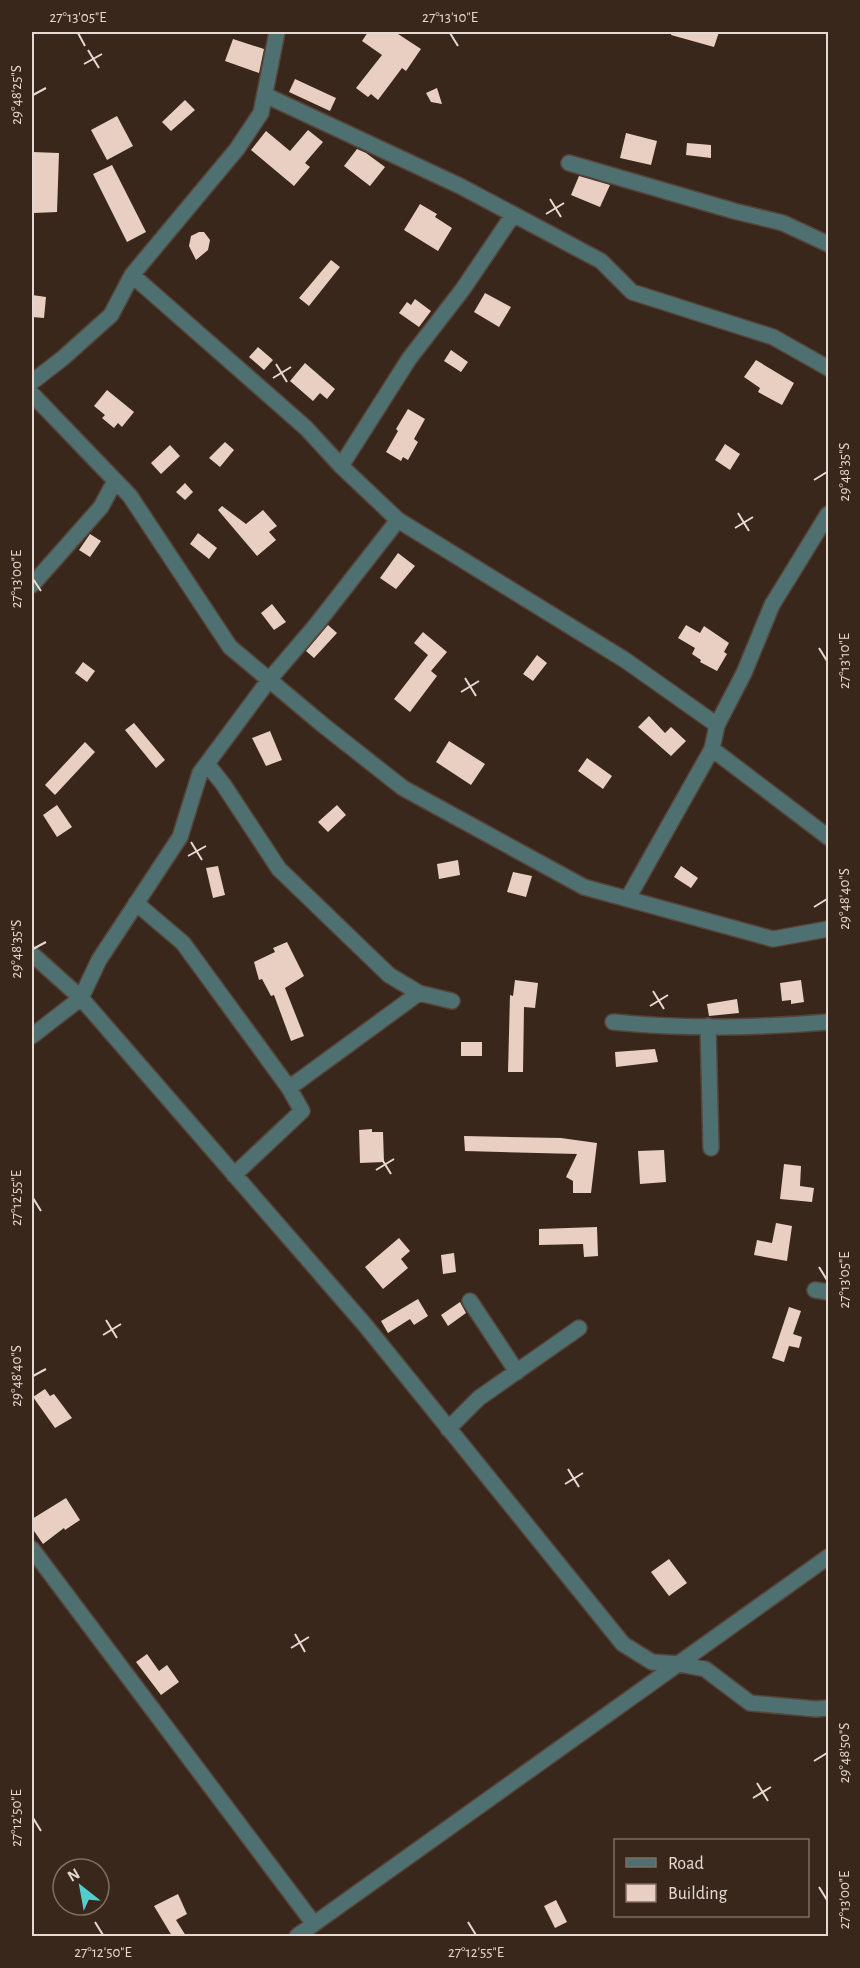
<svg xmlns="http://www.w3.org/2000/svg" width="860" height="1968" viewBox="0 0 860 1968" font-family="'Alegreya Sans',sans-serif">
	<rect width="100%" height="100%" fill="#3a271c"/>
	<path fill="#e8cfc1" d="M368,32H395L421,49L406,71L402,68L378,100L371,94L368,97L356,88L382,55L362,41Z
		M672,32H719L714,47L671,35Z
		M233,39L264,49L259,73L225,61Z
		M295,79L336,98L330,111L289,92Z
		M437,88L442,104L431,102L426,93Z
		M185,100L195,110L171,131L162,122Z
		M117,116L133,146L107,160L91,130Z
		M308,130L323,142L305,163L310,167L294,186L251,150L266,131L290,151Z
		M626,133L657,141L651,165L620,158Z
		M687,143L711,145V158L686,155Z
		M357,149L366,153L385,167L370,186L344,166Z
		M32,152L59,153L57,212L34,213V185H32Z
		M112,165L146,232L127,242L93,174Z
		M579,176L610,185L600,207L571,195Z
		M420,204L437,214L435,217L452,228L438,251L404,230Z
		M199,232H204L210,240L208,250L196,260L189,246L191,236Z
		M331,260L340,267L309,306L299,298Z
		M485,293L511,307L499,327L474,312Z
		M32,295L46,297L44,318L32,317Z
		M415,299L431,311L419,327L399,313L407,302L411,305Z
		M258,347L273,360L264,370L249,357Z
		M451,350L468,362L461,372L444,361Z
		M756,360L794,383L782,405L758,392L760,388L744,377Z
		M305,363L335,389L327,399L320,393L313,401L290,381Z
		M107,390L134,412L122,427L118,423L114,428L102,418L105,415L94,406Z
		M408,409L425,419L414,439L418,442L408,460L403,457L401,461L386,452L398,431L396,429Z
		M225,442L234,450L220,467L209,458Z
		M725,444L740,454L730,470L715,460Z
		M170,445L180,456L161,474L151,463Z
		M185,483L193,492L185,500L176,492Z
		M222,506L246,524L263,510L277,526L269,532L276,540L257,556L218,510Z
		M198,533L217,548L209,559L190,544Z
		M90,534L101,541L90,557L79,550Z
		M398,553L415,566L396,589L380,578Z
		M272,604L286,622L274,630L261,613Z
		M328,625L337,633L314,658L306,651Z
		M686,625L700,633L704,626L729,643L724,652L727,654L717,671L700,662L701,660L692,654L695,648L678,638Z
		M423,632L447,652L431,671L437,676L410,712L394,699L428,655L414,643Z
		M537,655L547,663L533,681L523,674Z
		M83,662L95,671L87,682L75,673Z
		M649,716L665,733L671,727L686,741L671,756L638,727Z
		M134,723L165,760L156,768L125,730Z
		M270,731L282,760L266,766L252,738Z
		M449,741L485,764L471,785L436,762Z
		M85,742L95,752L55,795L45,785Z
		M587,758L612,776L603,789L578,771Z
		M57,805L72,827L57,837L43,815Z
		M337,805L346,815L328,832L318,822Z
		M458,860L460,875L439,879L437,864Z
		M218,866L225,895L213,898L206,868Z
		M681,866L698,878L691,888L674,877Z
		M513,872L532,876L526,897L507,892Z
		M287,942L304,976L285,988L304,1036L291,1041L274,995L271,996L262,979L259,980L254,962L275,952L273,948Z
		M515,980L538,983L535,1008L524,1007L523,1072H508L510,995L513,996Z
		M801,980L804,1002L791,1004V1000L782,1001L780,983Z
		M737,999L739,1013L709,1016L707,1004Z
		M461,1042H482V1056H461Z
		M655,1049L658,1062L616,1067L615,1052Z
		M372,1129V1132H383L384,1162L360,1163L359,1130Z
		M464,1136L561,1138L597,1143L591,1193H573V1181L566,1177L577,1154L465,1151Z
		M664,1150L666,1182L640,1184L638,1151Z
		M784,1164L801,1166L800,1186L814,1188L812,1202L780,1199Z
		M776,1223L792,1226L787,1261L754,1255L757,1240L772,1243Z
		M597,1227L598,1256L584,1257L583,1244L539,1245V1229Z
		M399,1238L410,1251L401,1259L408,1268L383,1289L365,1267Z
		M454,1253L456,1272L443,1274L441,1255Z
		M418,1299L428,1316L414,1325L410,1319L388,1333L381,1321Z
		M460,1302L466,1313L448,1326L441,1315Z
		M789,1307L801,1311L793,1334L802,1337L799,1348L789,1346L784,1362L772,1358Z
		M45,1389L50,1396L54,1394L72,1418L55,1428L33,1397Z
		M66,1498L80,1520L65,1530L64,1528L43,1544L32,1528V1519Z
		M669,1559L687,1583L669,1596L651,1572Z
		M147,1654L159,1671L167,1665L179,1682L161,1695L136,1662Z
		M178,1894L187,1914L176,1920L186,1936H172L154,1906Z
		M556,1900L567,1922L555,1928L544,1906Z"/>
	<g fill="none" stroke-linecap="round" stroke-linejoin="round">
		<g stroke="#564339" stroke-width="18">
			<path id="minor" d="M265,95L460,186L601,261L632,292L773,337L828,368
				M569,163L734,211L783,223L828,244
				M132,275L306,428L341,466L398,520L625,660L717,725
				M32,382L63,358L111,315L132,275L237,149L261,113L277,32
				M32,394L130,496L230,647L323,725L403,788L584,887L773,939L828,929
				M341,466L409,359L463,289L513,215
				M32,585L101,507L115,481
				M712,749L828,837
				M207,764L223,784L279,869L389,975L419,993L452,1001
				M628,898L712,749L717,725L744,673L772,605L828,514
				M136,903L183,943L289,1088
				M32,954L81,998L365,1325L623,1644L652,1662L679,1664L705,1669L750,1703L816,1709L828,1708
				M613,1022C684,1029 757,1028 828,1022
				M708,1026L711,1148
				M32,1036L81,998L99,960L180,837L200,773L269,680L316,625L398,520
				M234,1175L302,1111L289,1088L419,993
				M815,1290L828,1292
				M470,1301L517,1372
				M448,1429L479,1398L579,1328
				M32,1549L314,1924
				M297,1936L828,1557"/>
		</g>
		<use href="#minor" stroke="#4e7070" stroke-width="15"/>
	</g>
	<path fill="none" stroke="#e6d9d1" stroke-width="2" d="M78,33L85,46M450,33L458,46M88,50L99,68M84,64L102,54M33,95L46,88M550,199L561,217M546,214L564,203M276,364L287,382M273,378L291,367M814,480L827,472M738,513L749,531M735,528L753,517M33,579L41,591M819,648L827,661M465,678L476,696M461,692L479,681M191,842L202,860M188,856L206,846M814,907L827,899M33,949L46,942M653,991L664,1009M650,1006L668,995M380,1156L391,1174M376,1170L394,1159M33,1198L41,1211M819,1267L827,1280M106,1320L117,1338M103,1335L121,1324M33,1376L46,1369M568,1469L579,1487M565,1484L583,1473M295,1634L305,1652M291,1648L309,1637M814,1761L827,1753M757,1783L768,1801M753,1798L771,1787M33,1818L41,1831M819,1887L827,1900M95,1922L103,1935M468,1922L476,1935"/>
	<rect width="860" height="1968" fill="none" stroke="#3a271c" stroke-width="66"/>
	<rect x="614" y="1839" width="195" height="78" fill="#3a271c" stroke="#7f6e64" stroke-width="1.5"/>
	<rect x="626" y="1858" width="30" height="9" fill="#4e7070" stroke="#7f6e64" stroke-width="1.5"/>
	<text x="668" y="1869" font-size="18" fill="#e6d9d1">Road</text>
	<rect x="626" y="1884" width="30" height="18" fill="#e8cfc1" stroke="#7f6e64" stroke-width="1.5"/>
	<text x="668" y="1899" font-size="18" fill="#e6d9d1">Building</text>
	<g transform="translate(81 1887) rotate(329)"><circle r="28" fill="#3a271c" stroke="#7f6e64" stroke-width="1.5"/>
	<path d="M0-4.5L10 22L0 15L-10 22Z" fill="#52cdcd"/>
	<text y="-9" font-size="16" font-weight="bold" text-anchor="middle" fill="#e6d9d1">N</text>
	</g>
	<rect x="33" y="33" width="794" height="1902" fill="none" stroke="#e6d9d1" stroke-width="2"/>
	<g font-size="15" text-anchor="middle" fill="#e6d9d1">
		<text x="78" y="22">27°13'05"E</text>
		<text x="450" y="22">27°13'10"E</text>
		<text transform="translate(16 95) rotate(-90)" y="5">29°48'25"S</text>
		<text transform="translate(844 472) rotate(-90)" y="5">29°48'35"S</text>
		<text transform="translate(16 579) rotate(-90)" y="5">27°13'00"E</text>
		<text transform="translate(844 661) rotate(-90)" y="5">27°13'10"E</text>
		<text transform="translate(844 899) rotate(-90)" y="5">29°48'40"S</text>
		<text transform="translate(16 949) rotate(-90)" y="5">29°48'35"S</text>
		<text transform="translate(16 1198) rotate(-90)" y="5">27°12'55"E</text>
		<text transform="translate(844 1280) rotate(-90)" y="5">27°13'05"E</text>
		<text transform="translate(16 1376) rotate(-90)" y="5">29°48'40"S</text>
		<text transform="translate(844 1753) rotate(-90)" y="5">29°48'50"S</text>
		<text transform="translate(16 1818) rotate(-90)" y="5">27°12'50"E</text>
		<text transform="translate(844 1900) rotate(-90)" y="5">27°13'00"E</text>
		<text x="103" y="1957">27°12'50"E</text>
		<text x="476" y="1957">27°12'55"E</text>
	</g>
</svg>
